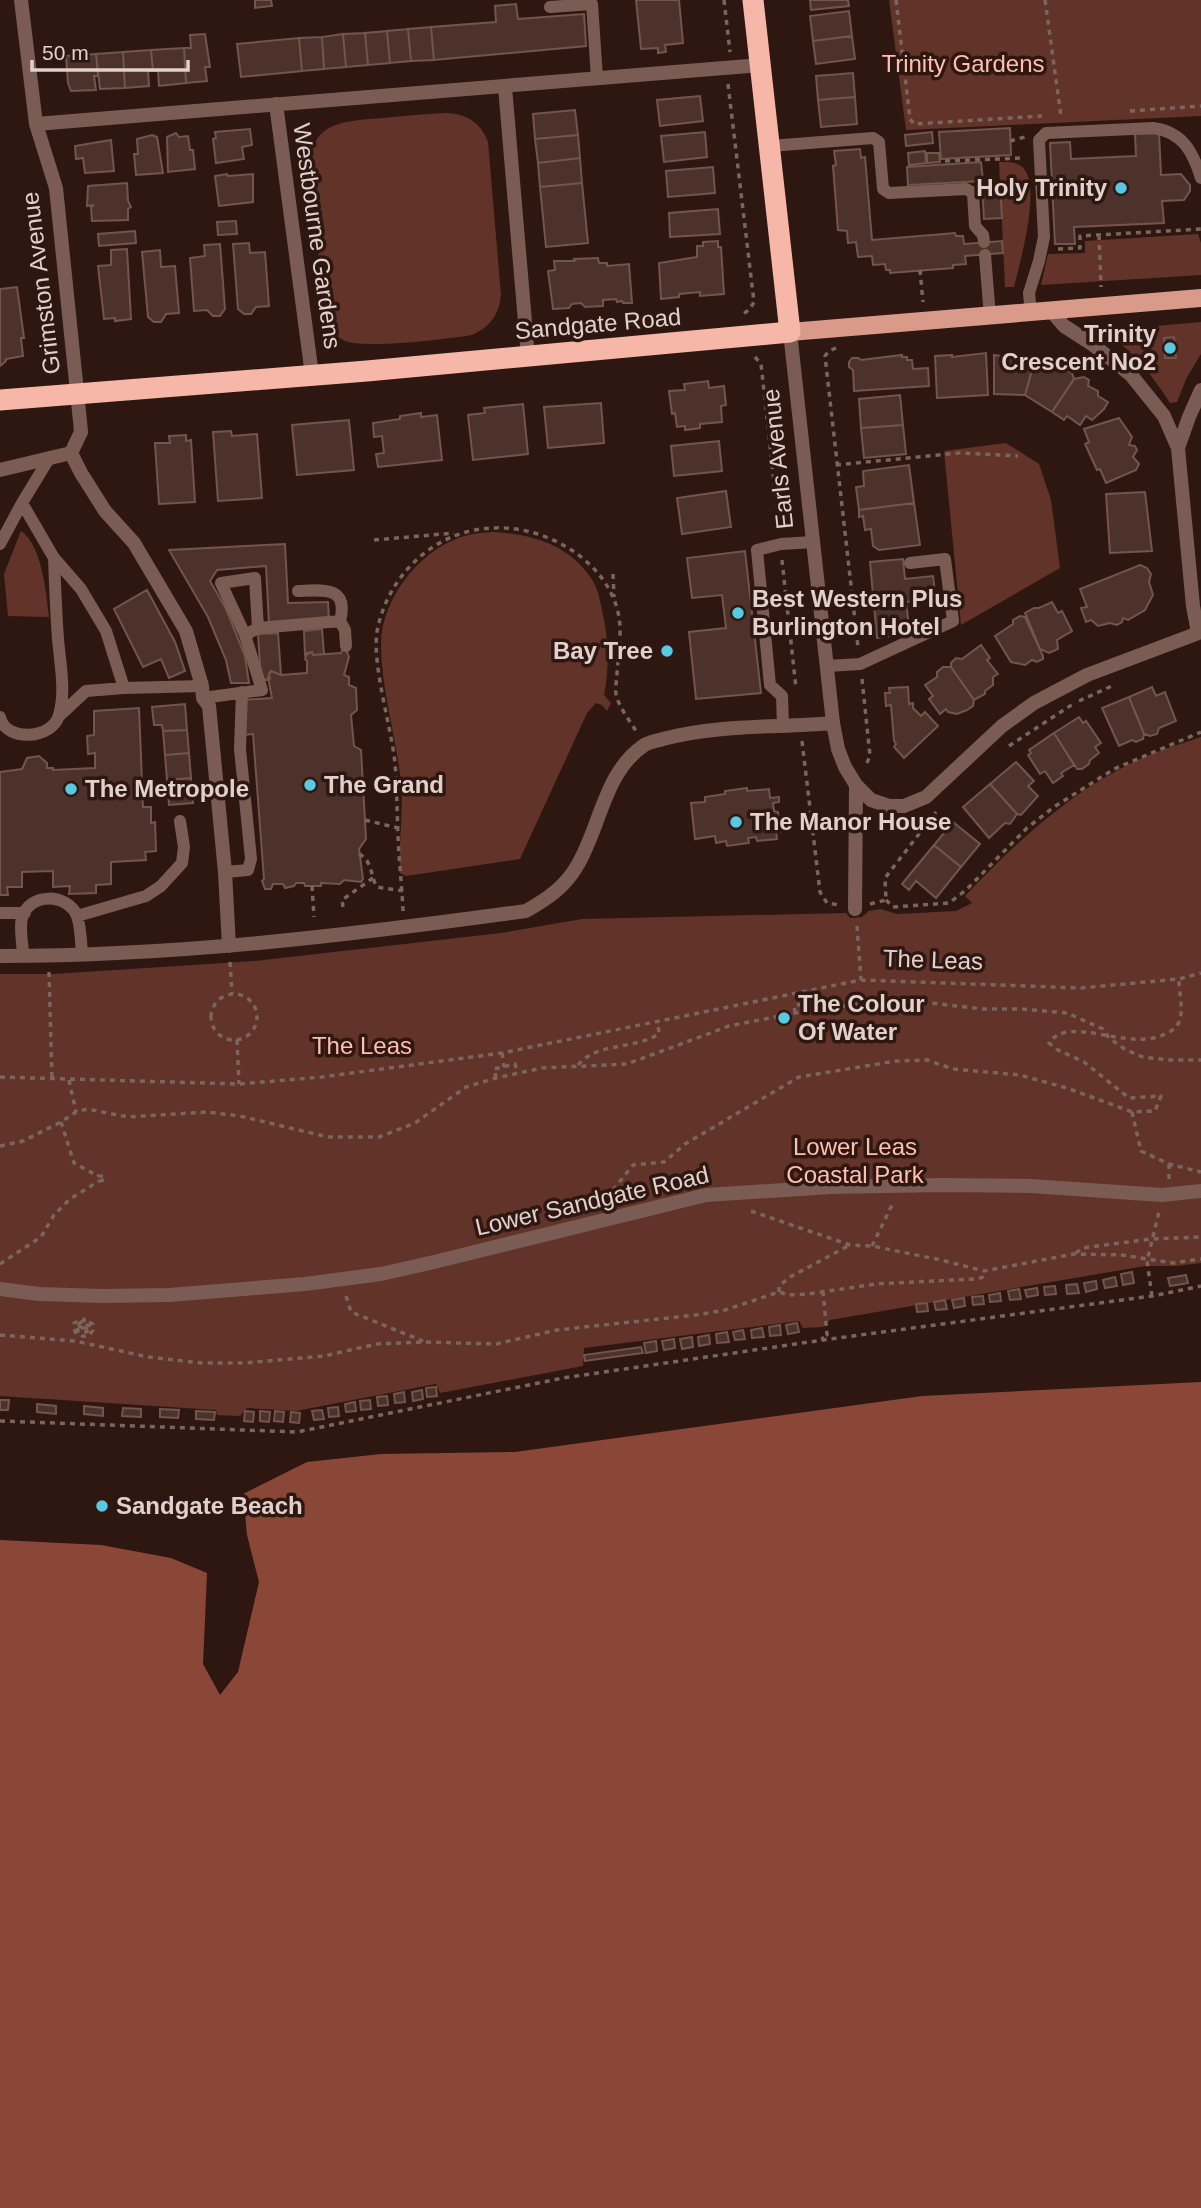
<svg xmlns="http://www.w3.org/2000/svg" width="1201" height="2208" viewBox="0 0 1201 2208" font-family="Arial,sans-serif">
	<rect width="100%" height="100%" fill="#2f1711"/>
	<path fill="#623328" d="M889,0H1201V116L906,130Z
		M444,113C465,113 481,122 488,142L501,295C499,315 490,327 472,335C448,339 361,350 343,340C331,334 325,323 323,310L311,166C310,120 348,121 383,118C403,116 424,114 444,113Z
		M999,162C1008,162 1017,161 1024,169C1041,189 1020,262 1014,287H1005Z
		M1198,234L1201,243V275L1041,285L1048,254L1085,253V241Z
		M1201,322V354L1187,377L1177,402L1170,403C1152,374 1133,353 1107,332L1110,330Z
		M1006,443L1039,464L1051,500L1060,568L961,625L944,451Z
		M21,531C42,545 46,593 49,617L8,616L4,574Z
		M492,532C531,534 568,544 591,578C599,589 601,606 604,620C609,645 609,669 604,695L611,703L607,711L602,705L596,703L587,713L520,859L406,876L400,873C398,842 404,812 401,782C396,736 381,689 381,643C382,600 416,555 456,539C467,534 480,533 492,532Z
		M1201,737V1263L1176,1266H1145L830,1320L823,1327L803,1328L799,1321L584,1348L583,1366L440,1393L436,1384L296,1411L247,1408L240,1416L217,1415L216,1410L0,1396V974H53L255,961L501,933L582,919L846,913L850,918L862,917L869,911L881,909L897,914L956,911L972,903L965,896C1016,842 1072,790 1140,759C1159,750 1181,744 1201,737Z"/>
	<path fill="#8a4737" d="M1201,1382V2208H0V1540L101,1545L171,1558L207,1573L203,1664L220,1695L238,1672L259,1582L247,1535L243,1494L307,1462L381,1454L515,1452L922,1396Z"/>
	<path fill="#4d322b" stroke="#72554d" stroke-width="2" d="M255,0H271L272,6L255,8Z
		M636,0H679L683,43L665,45L666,52L658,53V48L641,49Z
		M810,0H848L849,6L811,10Z
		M516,4L518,19L584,14L586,46L434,60L431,27L496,22L495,6Z
		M849,11L852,36L813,41L810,16Z
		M431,27L434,60L411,61L408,29Z
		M408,29L411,61L390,63L387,31Z
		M387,31L390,63L368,65L365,33Z
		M365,33L368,65L346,67L343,34Z
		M205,34L210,67H205L207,81L186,83L184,48H191L190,35Z
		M343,34L346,67L324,69L322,37Z
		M852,36L855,59L816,64L813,41Z
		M322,37L324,69L302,71L299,38Z
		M299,38L302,71L241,77L237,44Z
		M184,48L186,83L159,86L158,71H153L151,50Z
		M151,50L153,71H148L149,86L125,88L123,52Z
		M123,52L125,88L100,89L96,54Z
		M96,54L98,76H94L96,90L71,91L68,83L66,56Z
		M853,73L855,97L818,100L816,76Z
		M700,96L703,121L660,126L657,100Z
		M855,97L857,124L821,127L818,100Z
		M575,110L578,135L535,139L533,114Z
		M1010,128L1011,155L941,159L939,132Z
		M250,129L252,145L242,147L244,159L216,163L213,139L216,138L215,132Z
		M705,132L707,157L664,162L661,136Z
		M932,132L933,143L906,146L905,135Z
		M176,133L179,137L188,136L190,150H193L195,169L168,172L167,137Z
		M1159,133L1161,175L1181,174L1190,185V191L1184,200L1162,201L1164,223L1074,227L1075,244H1055L1050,143L1070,142L1071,159L1136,156L1135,134Z
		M152,135L157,137L163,173L136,175L134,154H138L137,139Z
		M578,135L580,158L538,163L535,139Z
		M111,140L114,171L85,173L83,158L76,159L75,146Z
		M860,149L861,158L865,157L872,240L955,233L956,236H963L964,244L1002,241L1003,253L965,256L966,264L953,265V268L890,273V270H886L885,264L873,265L872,256L858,257L856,242L848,243L847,231L838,230L833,166L836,165L834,151Z
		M925,151L926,163L909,165L908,153Z
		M927,153H939L940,162L927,163Z
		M580,158L582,183L540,187L538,163Z
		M981,162L983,181L908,185L907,167Z
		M713,167L715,193L668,197L666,171Z
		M227,174L228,176L253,174V202L219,206L215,176Z
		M1000,182L1002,218L984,219L982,183Z
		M127,183L128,201L131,207L128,209V220L92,221L91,207L94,205L87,206L88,186Z
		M582,183L588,243L546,247L540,187Z
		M718,209L720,234L670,237L669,213Z
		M236,221L237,234L218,235L217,222Z
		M135,231L136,243L99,246L98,234Z
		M718,241V247H721L724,294L700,296V292L679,294V297L661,299L659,263L697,257V246H703V242Z
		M249,243L250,253L265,252L269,306L256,307L251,314H244L238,309L233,244Z
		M220,244L225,309L220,316H213L207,310L194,311L190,258L205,256L204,245Z
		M127,249L131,319L115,321V318L104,319L98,266L111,265V250Z
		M160,250L161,267L175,266L179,313L166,314L161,322H154L148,317L142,252Z
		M598,258L599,263H607V266L629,264L632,303H623L622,301L617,302L616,299L603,300V306L585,307L581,303L572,304L569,308L553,309L548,271L555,270L554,261H575L574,259Z
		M17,287L24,338H21L23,356L6,359V361L0,366V289Z
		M1174,337L1176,358H1165L1164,338Z
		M986,353L988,395L937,398L935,356L952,355V357Z
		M902,355V357H907V360H912L913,369L928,368L929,386L854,391L853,370L849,367V362L852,358H858L861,360Z
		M994,355L1035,360L1025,395L994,394Z
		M1041,361L1046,367L1052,366L1059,370H1066L1072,373L1074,379L1052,412L1025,395L1032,370Z
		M1084,377L1089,380L1088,386L1098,391V396L1108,402L1104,409L1092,420L1086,416L1080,425L1067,416L1064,420L1052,412L1074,379Z
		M708,381L709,388L724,386L726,405L721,406L722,422L700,424V428L685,430V426L677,427L675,413L672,414L669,391L685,390L684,384Z
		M900,395L903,425L861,428L859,399Z
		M601,403L604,443L548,448L544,407Z
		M523,404L528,454L473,460L468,415L485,413L484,408Z
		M421,413V417L437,415L442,460L378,467L376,454L384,453L382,436L374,437L373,423L400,419V416Z
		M1119,418L1132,437L1129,445L1135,446L1137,450L1133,457L1139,464L1136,470L1106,483L1100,469L1097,470L1085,444L1089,442L1084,429Z
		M349,420L354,470L297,475L292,425Z
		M903,425L906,454L864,458L861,428Z
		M231,431L232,436L257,434L262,498L218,501L213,432Z
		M186,435V441L191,440L195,502L159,504L155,443H170L169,436Z
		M719,441L722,471L674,476L671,446Z
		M909,465L914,503L859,510L856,487L864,486L863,471Z
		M726,491L731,527L682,534L677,498Z
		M1145,492L1152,551L1110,553L1106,494Z
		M914,503L920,545L879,550L873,546L871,529L865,530L863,516L859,517V510Z
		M285,544L288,603L328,602L329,621L269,624L266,566L217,570L210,581L226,609L245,656L249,683H231L226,660L208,617L169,550Z
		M745,551L761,693L696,699L689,632L726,628L722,595L692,598L687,558Z
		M903,559L905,579L933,576L936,600L906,602L910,634L877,638L870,562Z
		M1140,565L1147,568L1151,574L1149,582L1153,595L1145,610L1128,620L1123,618L1122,622L1117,625L1110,623L1098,626L1091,620L1086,622L1081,608L1087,607L1080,589Z
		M147,590L175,642L185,671L169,678L161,659L143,667L114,609Z
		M1052,602L1058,613L1062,611L1072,631L1057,640L1058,649L1049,653L1040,649L1025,613L1034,608H1039Z
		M1020,616L1025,617L1043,656V659L1037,662L1032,660L1025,665L1011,662L995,636L1013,624V620Z
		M322,629L324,654L313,655L312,652L305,655L304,631Z
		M278,633L281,675L271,671L269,674L270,679L261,680L258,634Z
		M981,645L990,658L987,660L998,674L993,677V685L985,691V694L974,700L951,667V663L956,658L962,659Z
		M346,649L349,657L344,675L349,677V685L356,688L357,710L351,715L354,746L361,750L366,839L359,849L363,879L361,882L344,880L340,884L321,883V886H305L304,883H296L294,886L285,888L283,884H273L271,889H265L262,881L264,879L253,734L244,735L243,700L272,698L268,677L271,671L281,675L307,673V661L305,659L307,653L312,652L313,655L341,653L342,650Z
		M943,667H951L974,700L973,706L967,710L957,714L948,712L946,709L940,714L929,699L933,696L925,685L937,677V672Z
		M908,687L909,704L913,703V708L921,716L925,712L938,726L904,758L894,747L896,744L894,741L891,705L886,706L885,693H890L889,688Z
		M1152,687L1156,696L1165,692L1176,721L1159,728L1157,734L1150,736L1144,734L1129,697Z
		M1129,697L1144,734L1143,739L1136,742L1132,740L1119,746L1102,708Z
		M185,704L187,730L163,731L162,725H154L152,707Z
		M139,708L143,807H151V823L155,822L156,851L145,852L146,860L111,862V884L96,885V893L69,894L70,886L53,887V871L22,872V887H7L8,895H0V772L22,769L27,758L39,756L47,763V768H53V770L95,768V753L88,754L87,736L94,735V711Z
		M1079,717L1083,723L1086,721L1101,743L1095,747L1099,753L1090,760L1089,764L1082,769H1077L1054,733Z
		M187,730L189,753L165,755L163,731Z
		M1054,733L1074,765L1061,773L1063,776L1053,783L1045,771L1040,774L1028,755L1031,753L1029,750Z
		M189,753L191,778L167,780L165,755Z
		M1016,762L1034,781L1028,786L1038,796L1021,815L1017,814L990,784Z
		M191,778L193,803L169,805L167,780Z
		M990,784L1017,814L1010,824L1005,823L989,838L963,807Z
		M747,788V791L769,789L770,798L779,797V802L773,803L774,811L778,812L780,832H776L777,839L757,841L756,837L748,838L749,843L727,846L726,841L716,843L715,836L695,839L691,803L705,802V797L725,794V791Z
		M953,822L980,844L961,867L934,845Z
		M934,845L961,867L936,898L916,881L909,890L902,884Z
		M1132,1272L1134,1283L1123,1285L1121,1274Z
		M1186,1275L1188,1283L1170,1286L1168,1278Z
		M1115,1277L1117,1286L1105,1288L1103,1280Z
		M1096,1281L1097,1289L1086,1292L1084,1283Z
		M1077,1284L1079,1293L1067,1294L1066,1285Z
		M1055,1286L1056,1294L1045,1295L1044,1287Z
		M1037,1288L1038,1295L1027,1297L1025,1290Z
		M1019,1289L1021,1299L1010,1300L1008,1291Z
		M1000,1293L1001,1301L990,1302L989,1295Z
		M983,1296L984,1304L973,1305L972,1297Z
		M964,1298L965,1306L954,1308L952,1300Z
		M945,1300L947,1309L936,1310L934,1302Z
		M927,1303L928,1311L917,1312L916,1304Z
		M797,1323L799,1332L788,1334L786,1325Z
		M780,1325L781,1335L770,1336L769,1327Z
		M762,1328L764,1337L752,1338L751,1330Z
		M743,1330L745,1339L735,1340L733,1332Z
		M727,1332L729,1342L717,1343L716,1334Z
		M709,1335L710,1344L699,1346L698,1337Z
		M692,1337L693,1347L682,1349L680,1339Z
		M674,1339L675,1348L664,1350L662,1341Z
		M656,1341L657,1351L646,1353L644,1343Z
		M641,1347L643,1353L585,1361L584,1355Z
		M436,1387L437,1396L427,1397L426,1388Z
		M422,1390L423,1399L413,1401L412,1392Z
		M404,1392L405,1402L395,1403L394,1394Z
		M387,1396L388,1405L378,1406L377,1397Z
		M0,1400H9L8,1410H0Z
		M370,1400L371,1409L361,1410L360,1401Z
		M355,1402L356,1411L346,1412L345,1404Z
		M37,1404L56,1406V1414L37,1412Z
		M84,1406L103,1408V1416L84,1414Z
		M338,1407L339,1416L329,1417L328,1408Z
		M123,1408L141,1409V1417L122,1416Z
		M160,1409L179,1410L178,1418L160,1417Z
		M322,1410L324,1419L314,1420L312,1411Z
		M196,1411L215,1412L214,1420L196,1419Z
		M245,1411L254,1412L253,1422L244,1421Z
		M260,1411L270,1412L269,1422L260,1421Z
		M275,1411L284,1412L283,1422L274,1421Z
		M291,1412L300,1413L299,1423L290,1422Z"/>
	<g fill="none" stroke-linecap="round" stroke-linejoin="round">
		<path stroke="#7a655f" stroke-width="3.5" stroke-dasharray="5 5" stroke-linecap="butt" d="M724,0L730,52
			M896,0L910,119L914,124L1042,116
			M1045,0L1061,116
			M728,84L754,302L750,309L742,315
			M1130,111L1201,106
			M1010,141L1025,137
			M945,161L1023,158
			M1099,235L1101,287
			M1058,249L1080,248V236L1201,229
			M920,270L923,302
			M836,348L829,351L825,356L858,647
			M755,357L761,364L779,528
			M836,465L959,453L1018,456
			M374,540L454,533
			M782,560L796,688
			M613,574L614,597
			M862,679L870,756L865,767
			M1079,701L1114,685
			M802,741L820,892L827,903L839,905
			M1009,746L1073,704
			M365,820L398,828
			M359,854C373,861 370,876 377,887L404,891
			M312,886L314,917
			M886,900L893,907L949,903L966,890L1027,828L1054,807L1114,769L1201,732
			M870,904L886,900L885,878L936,812
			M343,907L342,900L373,878
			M403,911C402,887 399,862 398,837C397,812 397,788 395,763C391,726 372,665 377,632C387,575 436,529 494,528C535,526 580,547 604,581C626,614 620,636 617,673C617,679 615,687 616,694C618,706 630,721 636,731
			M857,926L861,980
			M230,962L232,993
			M49,972L52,1080
			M211 1017a23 23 0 1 1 46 0a23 23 0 1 1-46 0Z
			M795,1013L794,1006L806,1003L804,991
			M237,1040L239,1084
			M502,1053L504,1067
			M578,1065C597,1042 633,1050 659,1034L658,1023
			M0,1077L239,1084L322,1077L502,1053L861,980L1081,988L1179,979L1201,973
			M496,1078L494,1069L515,1064L518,1073
			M69,1080L76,1112
			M1132,1112L1141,1151L1169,1164L1201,1172
			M61,1122L74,1163L98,1176
			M0,1146L23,1141L61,1122L76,1112L87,1109L128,1117L207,1112L240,1116L328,1137H379L415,1123L466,1087L496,1078L542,1068L627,1064L729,1026L795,1013L880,1001L922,1002L983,1009H1022L1067,1013L1103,1029L1109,1038L1126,1050L1143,1057L1168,1060H1201
			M98,1176H104V1180L99,1181Z
			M1169,1179V1164
			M614,1200L613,1190L633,1165L664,1162L685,1144L799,1077L896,1061L927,1060L953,1069L1020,1075L1070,1089L1132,1112L1155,1111L1161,1096L1129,1098L1084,1062L1056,1049L1049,1043C1069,1013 1131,1054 1167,1033C1172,1031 1177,1027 1179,1022C1184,1011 1179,992 1179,979
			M751,1211L850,1245L872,1246L941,1260L984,1271L1074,1254L1122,1255L1173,1263L1201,1259
			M872,1246L894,1201
			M1076,1253L1082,1248L1151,1239L1201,1237
			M0,1264L41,1237L54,1215L70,1199L99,1181
			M823,1291L827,1335L822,1336L823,1340
			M779,1292V1286L790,1277L850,1245
			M346,1296L351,1312L423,1341
			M1152,1296L1147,1261L1159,1212
			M83,1321L77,1325L78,1331L84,1333L90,1330V1326L82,1324L79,1325L82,1330L88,1328
			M82,1326V1328L85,1327L84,1319L74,1323L75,1332C82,1338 89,1338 93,1330V1324L89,1322
			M0,1335L75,1341L148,1357L202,1363H244L324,1356L377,1344L424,1342L496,1344L557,1330L696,1315L725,1310L779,1292L788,1295L808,1294L876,1284L975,1279L984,1277V1271
			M0,1421L297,1432L563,1378L823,1340L1152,1296L1201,1286"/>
		<path stroke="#7b5c55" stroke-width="12" d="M550,7L592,4L597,78
			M770,146L873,138L879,142L883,189L889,193L966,189L973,193L975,226L983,235L984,242
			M985,255L990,317
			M1031,314L1029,293L1039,261L1044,237L1039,140L1046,133L1153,128C1183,132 1193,152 1201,178
			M50,457L22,503L54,558L81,589L106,631L124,688
			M0,544L22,503
			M340,621L345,630L346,646
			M258,628L340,621C349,586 324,590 298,591
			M827,666L860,664L953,621L945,559L910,563
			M203,698L262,690L245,635L221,583L255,578L258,628L245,635
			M59,716L86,691L124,688L202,686
			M0,717C6,743 53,739 59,715C66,692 60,663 58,639C56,612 55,585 54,558
			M783,725L782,696L770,685L757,550L781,544L813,542
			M225,872L248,870L251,859L240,749L242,692
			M0,913H25
			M77,916L146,896L161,886L182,863L184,847L180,821
			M23,956C23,945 19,928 22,918C29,892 68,893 77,916C81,927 81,943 82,954"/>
		<path stroke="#7b5c55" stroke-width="14" d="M21,0L36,124L56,188L80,421L81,432L71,453L81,473L105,511L134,543L186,631L202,686L203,698L209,706L225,872L229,946
			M505,87L528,357
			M276,104L312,375
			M36,124L761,65
			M1052,312L1064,326L1092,344L1131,375L1164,416L1178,448L1193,606L1198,633
			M790,332L833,723L838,749L845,767L856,785L855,909
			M1178,448L1189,417L1201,390
			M0,470L71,453
			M856,785L871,800L889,806H904L926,797L1002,726L1034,703L1087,675L1201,632
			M0,956C177,956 351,935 526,911C547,899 565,887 577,866C600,828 604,773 643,746C648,742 657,741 663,739C719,724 776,728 833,723
			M0,1289L39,1294L103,1296L169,1295L305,1284L381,1274L434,1262L706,1195L831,1187L942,1185L1031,1186L1162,1195L1201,1191"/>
		<path stroke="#da9a8a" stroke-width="18" d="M790,332L1201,298"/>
		<path stroke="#f6b7a8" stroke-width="21" d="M0,400L367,371L790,332L753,0"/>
	</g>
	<g fill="#57c9e2" stroke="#2f1711" stroke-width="2.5">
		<circle cx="1121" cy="188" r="7"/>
		<circle cx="1170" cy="348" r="7"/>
		<circle cx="738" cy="613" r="7"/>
		<circle cx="667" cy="651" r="7"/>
		<circle cx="310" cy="785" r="7"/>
		<circle cx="71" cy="789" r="7"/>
		<circle cx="736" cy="822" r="7"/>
		<circle cx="784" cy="1018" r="7"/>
		<circle cx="102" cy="1506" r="7"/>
	</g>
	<g text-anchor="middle" stroke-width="7" stroke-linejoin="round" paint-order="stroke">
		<g font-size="24" fill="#fdbfb0" stroke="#2f1711">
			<text x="963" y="72">Trinity Gardens</text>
			<text x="362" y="1054">The Leas</text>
			<text x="855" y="1155">Lower Leas<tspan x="855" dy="28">Coastal Park</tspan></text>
		</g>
		<g font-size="24" font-weight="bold" fill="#e1d0cb" stroke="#2f1711" text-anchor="start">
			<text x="1107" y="196" text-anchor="end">Holy Trinity</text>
			<text x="1156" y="342" text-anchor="end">Trinity<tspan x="1156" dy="28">Crescent No2</tspan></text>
			<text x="752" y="607">Best Western Plus<tspan x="752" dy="28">Burlington Hotel</tspan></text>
			<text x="653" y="659" text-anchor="end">Bay Tree</text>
			<text x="324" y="793">The Grand</text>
			<text x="85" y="797">The Metropole</text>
			<text x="750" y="830">The Manor House</text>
			<text x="798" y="1012">The Colour<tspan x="798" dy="28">Of Water</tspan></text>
			<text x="116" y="1514">Sandgate Beach</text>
		</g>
		<g font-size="24" fill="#e1d0cb" stroke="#2f1711">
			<text transform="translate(317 236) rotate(82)" y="8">Westbourne Gardens</text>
			<text transform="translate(41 283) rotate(-97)" y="8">Grimston Avenue</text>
			<text transform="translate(598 324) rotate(-5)" y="8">Sandgate Road</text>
			<text transform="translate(778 459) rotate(-96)" y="8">Earls Avenue</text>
			<text transform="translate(933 960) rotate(2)" y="8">The Leas</text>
			<text transform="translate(592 1201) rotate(-13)" y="8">Lower Sandgate Road</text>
		</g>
	</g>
	<path d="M32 60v10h156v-10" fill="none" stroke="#e1d0cb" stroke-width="3.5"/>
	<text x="42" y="60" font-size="21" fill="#e1d0cb" stroke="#2f1711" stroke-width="5" paint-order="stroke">50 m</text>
</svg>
